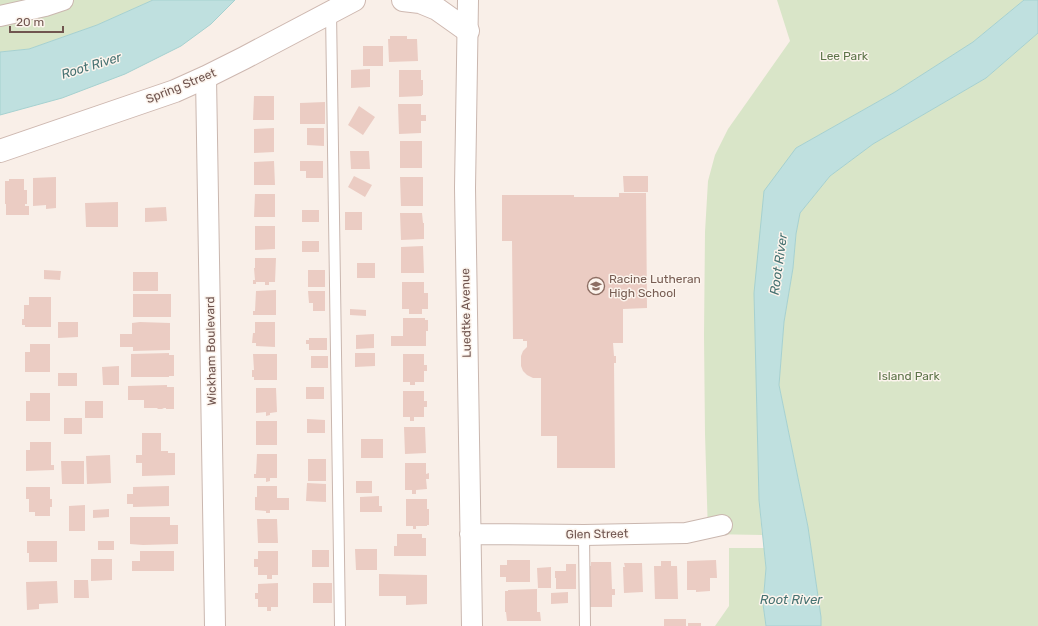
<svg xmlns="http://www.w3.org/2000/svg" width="1038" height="626" viewBox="0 0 1038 626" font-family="Rubik,sans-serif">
	<rect width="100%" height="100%" fill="#f9efe8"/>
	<path fill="#d9e5c8" d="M0,0H153L97,25L29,49L0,52Z
		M777,0H1024L973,42L895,92L796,148L754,293L759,500L762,535L708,534L705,434L704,336L705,232L708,181L715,155L728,129L790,41Z
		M1038,33V626H821V617L808,527L779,385L784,322L793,268L796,234L800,213L830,176L873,144L986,78Z
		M729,548H764L766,568L763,604L766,626H715L729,606Z"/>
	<path fill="#bfe0df" stroke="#a6d1d0" d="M153,0H235L211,24L181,46L125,74L62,98L0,115V52L29,49L97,25Z
		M1024,0H1038V33L986,78L873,144L830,176L800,213L796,234L793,268L784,322L779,385L808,527L821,617V626H766L763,604L766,568L759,500L754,293L764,191L796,148L895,92L973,42Z"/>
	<path fill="#ebccc3" d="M390,36H407V39H417L418,61L389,62L388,39H390Z
		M363,46H383V66H363Z
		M370,69V87L351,88V70Z
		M399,70H421V80H423V95H422V96L399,97Z
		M254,96H274V120H253Z
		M325,102V124H300V103Z
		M398,104H421V115H426V121H421V133L399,134Z
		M359,106L375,117L363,135L348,125Z
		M274,128V152L254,153V129Z
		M307,128H324V146L307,145Z
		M400,141H422V168H400Z
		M350,151H369L370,169H351Z
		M274,161L275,185H254V162Z
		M300,161H323V178H306V171H300Z
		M354,176L372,185L365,197L348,187Z
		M623,176H648V192H624Z
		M56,177V208L46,209V205L33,206V178Z
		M400,177H423V206H401Z
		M9,179H24V190H27V204H25V206H29V215H6V204H5V181H9Z
		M619,193H646L647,308L623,309V343H613L614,356H616V363H614L615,468H557V436H541V378H533L527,375L523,371L521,366V356L523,351L527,347V341H523V339H513L512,241H502V195H574V197H619Z
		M255,194H275V217H254Z
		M118,202V227H86L85,203Z
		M166,207L167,221L145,222V208Z
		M302,210H319V222H302Z
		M345,212H362V230H345Z
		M400,213H422L423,223H424V239L401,240Z
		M255,226H275V249L255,250Z
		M302,241H319V252H302Z
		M423,246L424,273H401V247Z
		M255,258H276L275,282H269V285H265V282H256V284H253V280H255L254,268H255Z
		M357,263H375V278H357Z
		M44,270L61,271L60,280L44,279Z
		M308,270H325V287H308Z
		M133,272H158V291H133Z
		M402,282H424V293H428V309H422V314H409V309H402Z
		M276,290V315H253V311H255L256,291Z
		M308,291H325V311H313V303H309Z
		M133,294H171V317H133Z
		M29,297H51V327H25V325H22V319H24V305H29Z
		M350,309L366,310V316L350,315Z
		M403,318H425V320H428V331H426V346H391V336H403Z
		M58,322H78V337L58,338Z
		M140,322L170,323V350L133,351V347H120V334H132V323Z
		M255,322H275V347L256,346V343H252L253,333H255Z
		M374,334V348L356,349V335Z
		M309,338H327V350H309V344H306V340H309Z
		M30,344H50V372H25V352H30Z
		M169,353V355H174V376H169V377H131V354Z
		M355,353H375V366L355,367Z
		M253,354H277V380H254V377H252V370H254Z
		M403,354H424V365H427V371H424V382H415V385H410V382H403Z
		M311,356H328V368H311Z
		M119,366V385H103L102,367Z
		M58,373H77V386H58Z
		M167,385V387H174V409H166V408H164L162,409H158L157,408H144V400H128V386Z
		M306,387H324V399H306Z
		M256,388H276L277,412L270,413V415L266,416V412L256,413Z
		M403,391H424V401H427V407H424V417H414V421H410V417H403Z
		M30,393H50V421H26V401H30Z
		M85,401H103V418H85Z
		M64,418H82V434H64Z
		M307,419L325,420V433H307Z
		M256,421H277V445H256Z
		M404,427H425L426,453L405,454Z
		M142,433H161V451H168V453H175V475L142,476V463H136V455H142Z
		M361,439H383V458H361Z
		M30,442H51V465H54V470L26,471V450H30Z
		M257,454H277V478H270V481L266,482V478H254V474H256Z
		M110,455L111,483L87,484L86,456Z
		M308,459H326V481H308Z
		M61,461H84V484H62Z
		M405,463H426V474L429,473V479H426L427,489L416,490V494H412V490H405Z
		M356,481H372V493H356Z
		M307,483L326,484V502L306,501Z
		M169,486V506L133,507V504H127V494H133V487Z
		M257,486H277V498H289V510H270V513H266V511L255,510V497H257Z
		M26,487H50V499H52V507H50V516H35V512H29V499H26Z
		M379,496V506H382V512H360V497Z
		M406,499H427V509H429V525H427V526H416V529H413V526H406Z
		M85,505V531H69V506Z
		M109,509V517L93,518V510Z
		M130,517H170V525H178V544L143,545L130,544Z
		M257,519H277L278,543H258Z
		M397,534H422V538H426V556H394V546H397Z
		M27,541H57V562H29V553H27Z
		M98,541H114V550H98Z
		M355,549H377V570H356Z
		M312,550H329V567H312Z
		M140,551H174V571H132V561H140Z
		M258,551H278V575H272V579H267V575H258V567H254V559H258Z
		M91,559H112V580L91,581Z
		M507,560H530V582H506V577H500V565H507Z
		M716,560L717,578H710V591L696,592V590H687V561Z
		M661,561H671V566H677L678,599H655L654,566H661Z
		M591,562H611L612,589H615V595H612V607H590V566H591Z
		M624,563H642L643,592L624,593L623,567H625Z
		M566,564H576V589H556V578H555V571H566Z
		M551,567V588H538L537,568Z
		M379,574L427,575V604L406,605V596H379Z
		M74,580H88L89,598H74Z
		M57,581L58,603L39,604V609L27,610L26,582Z
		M278,583V607H271V611H267V607H258V599H255V593H258V584Z
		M313,583H332V603H313Z
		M537,589V612H540L541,621H507L506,612H505V591H508V590Z
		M568,592V603L551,604V593Z
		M664,619H686V626H664Z
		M688,623H701V626H688Z"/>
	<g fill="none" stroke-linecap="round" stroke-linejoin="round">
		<g stroke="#cab7af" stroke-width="12">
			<path id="service" d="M331,12L340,626
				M584,535L585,626"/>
		</g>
		<g stroke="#cab7af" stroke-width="22">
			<path id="minor" d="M468,0L465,188L472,626
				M0,16L45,6L63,0
				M206,77L215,626
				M470,534L584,535L686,533L722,525"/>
		</g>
		<g stroke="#ceb8b0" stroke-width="24">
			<path id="secondary" d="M403,0L420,2L437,9L468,31
				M0,151L175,91L206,77L244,58L354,0"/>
		</g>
		<use href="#service" stroke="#fff" stroke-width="10"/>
		<use href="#minor" stroke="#fff" stroke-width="20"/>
		<use href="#secondary" stroke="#fff" stroke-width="22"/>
	</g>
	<defs>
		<g id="school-ring" transform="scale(0.9)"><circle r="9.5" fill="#fcf4ed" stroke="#8d6e63" stroke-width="1.5"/><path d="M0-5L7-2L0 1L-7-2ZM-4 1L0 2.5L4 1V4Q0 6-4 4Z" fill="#8d6e63"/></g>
	</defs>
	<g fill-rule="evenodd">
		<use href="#school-ring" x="596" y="286"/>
	</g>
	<g text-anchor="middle" stroke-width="3" stroke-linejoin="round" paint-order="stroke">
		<g font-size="12" fill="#5d7449" stroke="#fcf4ed">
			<text x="844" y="60">Lee Park</text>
			<text x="909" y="380">Island Park</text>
		</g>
		<g font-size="12" fill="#70554f" stroke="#fcf4ed">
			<text transform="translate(181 86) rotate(-22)" y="4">Spring Street</text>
			<text transform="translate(466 313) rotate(-91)" y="4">Luedtke Avenue</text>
			<text transform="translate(211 351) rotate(-91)" y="4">Wickham Boulevard</text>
			<text transform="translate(597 534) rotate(-1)" y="4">Glen Street</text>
		</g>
		<g font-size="12" fill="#785e54" stroke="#fcf4ed" text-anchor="start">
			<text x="609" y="283">Racine Lutheran<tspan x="609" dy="14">High School</tspan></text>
		</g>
		<g font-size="13" font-style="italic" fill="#467272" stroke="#fcf4ed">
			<text transform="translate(91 65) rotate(-17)" y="5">Root River</text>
			<text transform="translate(778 264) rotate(-82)" y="5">Root River</text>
			<text x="791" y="604">Root River</text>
		</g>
	</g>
	<path d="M10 26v6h53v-6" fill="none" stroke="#70554f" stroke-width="2"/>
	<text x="16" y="26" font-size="12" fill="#70554f" stroke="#fcf4ed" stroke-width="3" paint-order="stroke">20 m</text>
</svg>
